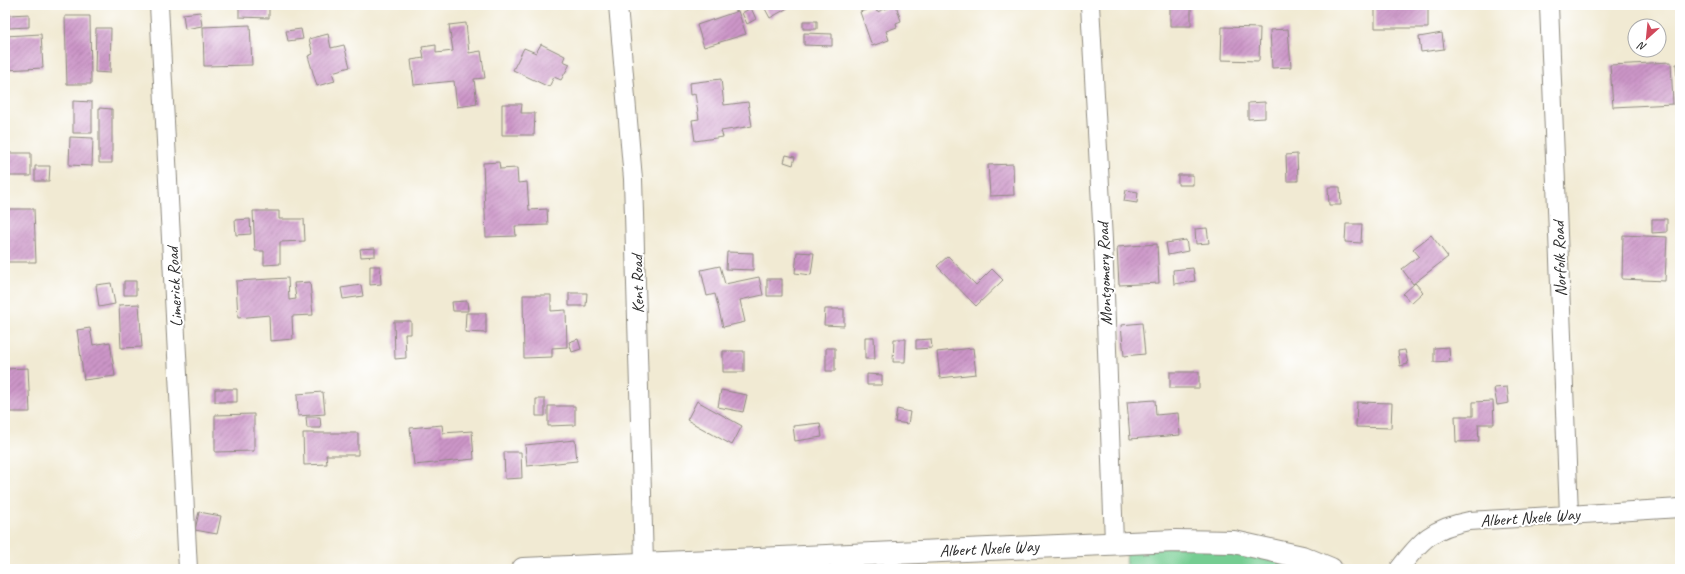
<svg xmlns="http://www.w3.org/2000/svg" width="1685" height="574" viewBox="0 0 1685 574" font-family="Caveat,sans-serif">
	<defs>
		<pattern id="building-hatch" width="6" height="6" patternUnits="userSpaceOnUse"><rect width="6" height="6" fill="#cc95c8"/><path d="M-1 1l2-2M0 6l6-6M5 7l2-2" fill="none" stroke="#a67aa3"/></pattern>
	</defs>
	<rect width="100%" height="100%" fill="#fff"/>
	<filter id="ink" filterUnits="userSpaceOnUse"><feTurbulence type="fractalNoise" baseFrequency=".025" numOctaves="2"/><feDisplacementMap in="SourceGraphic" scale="8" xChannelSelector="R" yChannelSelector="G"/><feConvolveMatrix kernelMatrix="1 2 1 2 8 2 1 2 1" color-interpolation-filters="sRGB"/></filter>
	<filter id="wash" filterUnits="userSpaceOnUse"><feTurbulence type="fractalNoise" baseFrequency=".012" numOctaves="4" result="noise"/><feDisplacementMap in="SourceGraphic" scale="16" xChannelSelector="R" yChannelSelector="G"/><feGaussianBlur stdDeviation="0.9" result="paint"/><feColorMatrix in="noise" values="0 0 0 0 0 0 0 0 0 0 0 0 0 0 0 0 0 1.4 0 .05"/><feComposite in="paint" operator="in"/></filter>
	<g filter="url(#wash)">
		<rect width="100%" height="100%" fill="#f1ead3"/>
		<path fill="#75cd92" stroke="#507c5e" d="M1127,546L1236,547L1316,569H1126Z"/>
		<g id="blocks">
			<path fill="url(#building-hatch)" d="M239,5H269V18L239,17Z
				M763,5H793L770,18Z
				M896,5L901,21L896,23L897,27L886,31L889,40L872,46L860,12L875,7L877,12Z
				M1170,5H1191V26H1170Z
				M1375,5H1428V28H1375Z
				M751,8L756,19L747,24L742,13Z
				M738,11L746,34L704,47L697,25Z
				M200,12L202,26L185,29L183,14Z
				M29,14V27L9,28V15Z
				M65,16H90L91,84H67Z
				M803,21H817V29H803Z
				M466,23L469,53L481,51L485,78L474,79L477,104L457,107L454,81L414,85L411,60L424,58L422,47L436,45V53L453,51L449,25Z
				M250,25L252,65L204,66L203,27Z
				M1222,27L1260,28L1259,61L1221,60Z
				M96,28H111L110,73L95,72Z
				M301,29L303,39L288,41L286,31Z
				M1288,29L1291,67L1272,68L1270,30Z
				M804,33L832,34V46L804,45Z
				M1442,33L1444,49L1421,52L1419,37Z
				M41,34L43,68L5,70V36Z
				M328,34L331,48L344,45L350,67L332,72L335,81L317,86L308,56L313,54L309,39Z
				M541,44L565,56L563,61L570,64L561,80L554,77L549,87L513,70L524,48L536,53Z
				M1671,62L1673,104L1613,107L1610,65Z
				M1676,64H1680V96H1678Z
				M721,79L724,105L748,102L752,126L721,131L723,137L695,141L692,120L699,119L695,94L690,95L689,83Z
				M73,101L92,102V133H73Z
				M1265,102V118L1248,119V103Z
				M502,104H522L521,113H535L534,135H502Z
				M99,108L112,109V163H99Z
				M70,137L93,138L92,166L69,165Z
				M5,153H31V176H5Z
				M1297,154L1298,181H1287L1286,155Z
				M786,155L795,157L793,165L784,162Z
				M499,162L500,169L517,168L518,183L527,182L529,210L547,209L548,225L515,226L516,236L486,237L483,163Z
				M1013,164L1014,195L990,196L988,165Z
				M35,166H50L49,181H35Z
				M1178,175H1193V185H1178Z
				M1328,187H1340L1341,205H1329Z
				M1126,190L1138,192L1137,203L1124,201Z
				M6,209H34L36,262H7Z
				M253,211H279V219H304L305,241L280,242V264L264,265V251H255Z
				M250,219L251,234L236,235L235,220Z
				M1652,219H1667V232L1652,233Z
				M1346,224H1362L1361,243L1345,242Z
				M1207,228L1209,243L1196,244L1195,229Z
				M1431,235L1448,257L1413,284L1402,269L1419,256L1413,249Z
				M1623,235L1667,237L1665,281L1622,279Z
				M1186,240L1188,251L1168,255L1166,243Z
				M1157,244L1159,283L1119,285L1117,247Z
				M375,248V256L361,257L360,249Z
				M727,252L753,253V270L726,269Z
				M797,252L814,253L811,275L795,273Z
				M948,256L976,285L992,269L1003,280L976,306L937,266Z
				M370,266H380L381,284L370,285Z
				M720,266L725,284L759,277L763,295L740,300L745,322L723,327L715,294L707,296L701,270Z
				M1193,268L1195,281L1174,284L1173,270Z
				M288,278L289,300L296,299L294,283L310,282L313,315L292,316L293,339L270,341L269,315L238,318L236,281Z
				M767,279H782V296H767Z
				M124,281H136V295H124Z
				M111,283L115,304L99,307L96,285Z
				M1415,283L1423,292L1411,303L1403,294Z
				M361,285L363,296L343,299L341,288Z
				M569,293H587L586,306H569Z
				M523,295H551V311L566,310L567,347L552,348V357L524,358Z
				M467,301L468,311H453L452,302Z
				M139,304L142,347L121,348L119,305Z
				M825,309H844V326L824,325Z
				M466,313H486V333L465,332Z
				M394,321H411V334H405L406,358L395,359Z
				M1142,323L1145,354L1124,356L1121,325Z
				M90,328L93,345L110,342L115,376L84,380L77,330Z
				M865,337H874L875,359H865Z
				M578,339L581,349L572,352L569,342Z
				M894,339H906L905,362H893Z
				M931,339L932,348L916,349V340Z
				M1449,347L1450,361L1434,362V348Z
				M826,348H835V371H826Z
				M973,348L976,374L940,378L937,352Z
				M1405,350L1408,364L1400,366L1398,351Z
				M723,351H744V372H723Z
				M28,368L30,412H5V369Z
				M1170,372H1199V388H1170Z
				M867,374L882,375V385H867Z
				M1507,387L1509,403L1497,405L1494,388Z
				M215,389H237V402H215Z
				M721,390L747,395L743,412L718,407Z
				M323,392L325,414L298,416L297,394Z
				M536,399H545V416H536Z
				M1155,400L1156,415L1178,413L1180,435L1130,439L1127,402Z
				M697,401L742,426L732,445L687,420Z
				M1493,401L1494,424H1478L1479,441L1456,442L1455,416H1473V402Z
				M1357,402L1392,403L1391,428L1356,427Z
				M548,406H575V425L548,426Z
				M897,409L910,412L908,424L895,422Z
				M254,414V451L215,452V415Z
				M306,417H320L321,428H307Z
				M820,423L822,437L795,441L793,426Z
				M442,425L443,433L472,431L474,459L414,465L410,428Z
				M303,433H358V455H326L327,464L304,465Z
				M575,440L577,461L527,466L525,445Z
				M504,452H521L522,478L505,479Z
				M199,512L221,516L217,534L195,530Z"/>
		</g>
	</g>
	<g filter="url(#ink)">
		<use href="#blocks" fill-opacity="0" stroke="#8e8a7f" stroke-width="1"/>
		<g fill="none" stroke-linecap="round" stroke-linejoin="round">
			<g stroke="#8e8a7f" stroke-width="20">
				<path id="street" d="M159,5L188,569
					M618,5L633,179L644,563
					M1090,5L1103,240L1114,542
					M1549,5L1569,514
					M1399,569C1421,540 1432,528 1469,521L1680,508"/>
			</g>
			<g stroke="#8e8a7f" stroke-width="24">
				<path id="secondary" d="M523,569L1176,541L1234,542L1302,557L1331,569"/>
			</g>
			<use href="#street" stroke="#fff" stroke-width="18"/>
			<use href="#secondary" stroke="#fff" stroke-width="22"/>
		</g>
	</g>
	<g text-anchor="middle" stroke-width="4" stroke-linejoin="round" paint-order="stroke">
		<g font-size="17" fill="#2b2b2b" stroke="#fff">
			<text transform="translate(1559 259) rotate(-92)" y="6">Norfolk Road</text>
			<text transform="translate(1104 274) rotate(-92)" y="6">Montgomery Road</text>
			<text transform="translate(637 284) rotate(-91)" y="6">Kent Road</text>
			<text transform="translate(174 287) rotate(-93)" y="6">Limerick Road</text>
			<text transform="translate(1530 517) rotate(-4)" y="6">Albert Nxele Way</text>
			<text transform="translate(989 548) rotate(-3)" y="6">Albert Nxele Way</text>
		</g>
	</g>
	<rect width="1685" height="574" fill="none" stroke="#fff" stroke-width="20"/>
	<g transform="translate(1647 38) rotate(207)"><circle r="19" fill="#ffffff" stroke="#aaaaaa"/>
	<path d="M0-3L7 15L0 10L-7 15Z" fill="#d1495b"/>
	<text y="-6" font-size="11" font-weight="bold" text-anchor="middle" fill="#2b2b2b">N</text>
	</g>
</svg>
